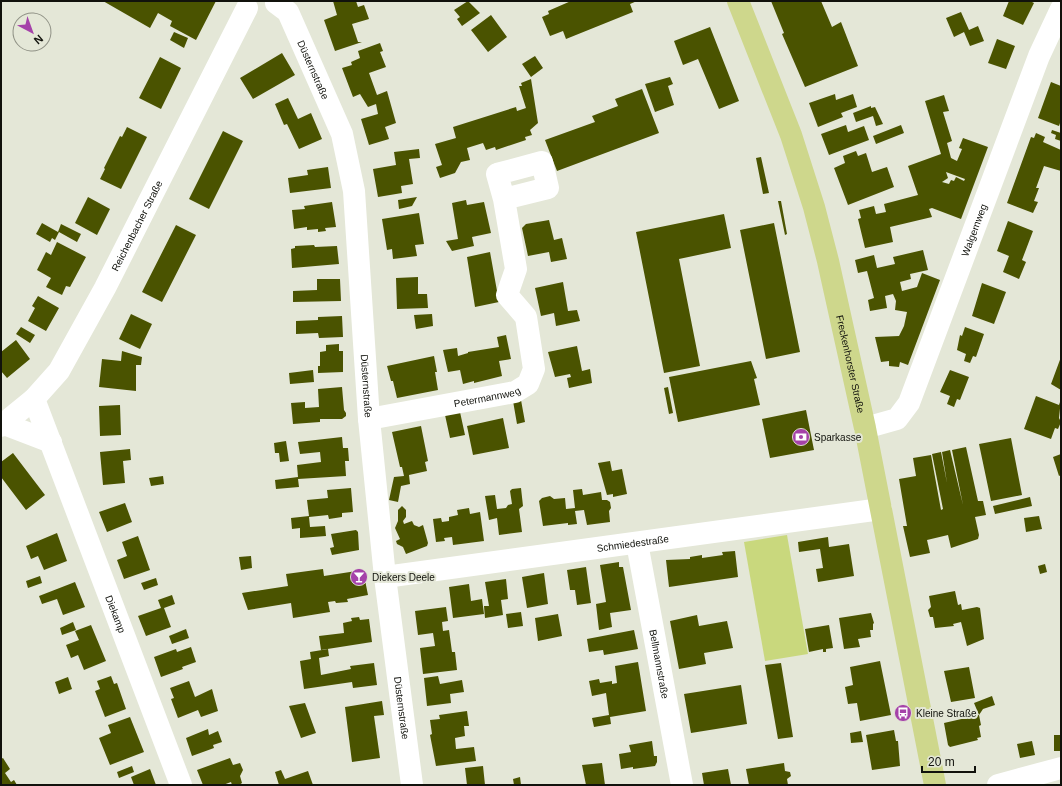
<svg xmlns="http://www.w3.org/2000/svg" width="1062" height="786" viewBox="0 0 1062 786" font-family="Helvetica,sans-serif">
	<rect width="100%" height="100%" fill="#e4e7d7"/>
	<path fill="#c9d87d" d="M787,535L808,654L765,661L744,542Z"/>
	<path fill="#4a5300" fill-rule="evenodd" d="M103,1L164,2L216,1L196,40L170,26L172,21L158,13L150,28Z
		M333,1H356L358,7L364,5L369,19L352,24L358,42H362L335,51L324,20L337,15Z
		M468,1L480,13L462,26L457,19L460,17L454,10Z
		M571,1H637L630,4L633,12L566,39L563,31L550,36L542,17L549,14L548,11Z
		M771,1H821L832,27L841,22L858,66L805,87L782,34L784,33Z
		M1009,1H1030L1034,3L1023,25L1003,16Z
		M961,12L969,30L978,26L984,41L970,46L964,32L954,37L946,18Z
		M491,15L507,37L488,52L471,30Z
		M710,27L739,101L719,109L698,59L683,65L674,41Z
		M174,32L188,38L184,48L170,40Z
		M997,39L1015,46L1006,69L988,63Z
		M380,43L383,51L380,52L386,67L369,73L377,95L387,91L396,123L385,127L389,139L369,145L361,119L378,114L376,104L368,107L360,94L353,97L342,68L352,65L351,62L360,58L358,51Z
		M282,53L295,75L253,99L240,78Z
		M535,56L543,68L531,77L522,64Z
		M160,57L181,68L161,109L139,98Z
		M670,77L673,84L668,86L674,105L655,112L645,84Z
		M531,79L538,123L530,130L532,135L525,137L526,140L496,150L495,147L486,150L483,143L467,148L470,160L461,162L455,173L440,178L436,167L442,165L435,144L456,138L453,127L516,107L517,111L526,108L519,86H522L521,83Z
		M1051,82L1061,86V120L1059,126L1038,118Z
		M642,89L659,133L557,171L545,140L595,122L592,116L618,106L615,99Z
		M835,94L836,100L853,94L857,107L841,113L843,117L818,127L809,103Z
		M944,95L949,111L943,112L952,141L947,143L951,158L957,161L962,149L959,148L963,138L988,147L961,219L932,208L929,209L932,217L890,227L893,242L865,248L858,219L861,218L859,210L874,206L876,214L886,212L884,204L918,195L908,166L941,154L925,101ZM946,172L965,179L964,181L956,177L954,181L951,180L949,184L942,182L948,178Z
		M288,98L298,119L311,113L322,139L299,149L287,124L284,125L275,104Z
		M871,106V108L875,107L883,124L876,126L873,116L856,122L853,113Z
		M846,125L848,132L864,126L869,140L829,155L821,134Z
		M901,125L904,133L876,144L873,136Z
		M127,127L147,137L121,189L100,179L105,169L104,168L120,136L122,137Z
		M1052,130L1061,133V141L1055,139L1056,135L1051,133Z
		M223,131L243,141L209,209L189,199Z
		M1036,133L1045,137L1043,142L1061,150V171L1044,166L1036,188H1039L1034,201L1038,202L1033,213L1007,203L1031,137L1034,138Z
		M419,149L420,158L409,159L413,184L401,186L402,193L378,197L373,169L396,165L394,152Z
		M856,151L858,156L866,153L872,172L887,167L894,187L848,205L834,168L845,163L843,156Z
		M761,157L769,193L763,194L756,158Z
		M328,167L331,188L290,193L288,178L308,175L307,170Z
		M88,197L110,209L97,235L75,223Z
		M417,197L412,206L399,209L398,200Z
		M466,200L467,205L484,202L491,233L472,237L474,246L452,251L446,241L458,239L452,203Z
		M778,201H781L787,234L785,235Z
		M332,202L336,227L325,228L326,231L318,232V229L307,230V227L294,229L292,210L305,209L304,206Z
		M419,213L424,244L415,245L417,256L393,259L392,249L387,250L382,219Z
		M724,214L731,248L679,259L700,366L664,373L636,232Z
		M549,220L554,240L562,238L567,259L551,262L549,252L528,256L522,228L526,224Z
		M1008,221L1033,231L1022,260L1026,262L1019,279L1003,272L1009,256L997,251Z
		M42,223L58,232L61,224L81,234L77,242L59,232L55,240L52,238L50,242L36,234Z
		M774,223L800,352L766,359L740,230Z
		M176,225L196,235L162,302L142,292Z
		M57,242L86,257L70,287L66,286L62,295L46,287L51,278L37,270L46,252L51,255Z
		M314,245L315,247L337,246L339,264L292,268L291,249L295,248V246Z
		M923,250L928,270L910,274L911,279L900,282L902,291L917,287L922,273L940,280L908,365L900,362L899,367L889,366V361L881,362L875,337L899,336L904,326L907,312L895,310L896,301L893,294L885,296L887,308L870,311L868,300L874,298L867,271L858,273L855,260L874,255L877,268L895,264L893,257Z
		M490,252L499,302L475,307L467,257Z
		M418,277V294H427L428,308L397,309L396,278Z
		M317,279H340L341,301L293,302V291L317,290Z
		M563,282L568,311L577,310L580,321L556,326L554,313L541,316L535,288Z
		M982,283L1006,292L994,324L972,316Z
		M38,296L59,308L46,331L28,321L35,308L32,306Z
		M131,314L152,324L140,349L119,339Z
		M432,314L433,326L416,329L414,315Z
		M342,316L343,337L319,338L318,333L296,334V321L318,320V317Z
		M21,327L35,335L30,343L16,334Z
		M965,327L984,334L976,357L973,356L970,363L964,361L966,354L957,350L960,335L962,336Z
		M506,335L511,359L499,361L502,376L474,383V381L463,384L460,370L448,372L443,350L457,348L458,356L468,353V352L499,347L497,337Z
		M16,340L30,359L7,378L1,371V352Z
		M339,344V351H343V372L318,373V366H320V352L326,351V345Z
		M577,346L582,371L590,369L592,383L569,388L567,378L571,377L570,374L555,377L548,352Z
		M122,351L142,357L141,365H136V391L99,387L102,359L121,361Z
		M434,356L437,372H435L438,390L397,398L393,381H391L387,366Z
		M1061,357V390L1051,384Z
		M751,361L757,378L754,379L760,405L678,422L669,377Z
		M313,370L314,382L290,384L289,373Z
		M950,370L969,377L960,400L957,399L954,407L947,404L950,396L940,392Z
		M342,387L344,410L346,413V416L342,419H320V422L293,424L291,403L305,402V408L319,407L318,389Z
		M668,387L673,413L669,414L664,388Z
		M1036,396L1059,405L1061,399L1059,418L1061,422L1058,429L1055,428L1051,439L1024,429Z
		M521,400L525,422L517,424L513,401Z
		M120,405L121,435L100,436L99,406Z
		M806,410L814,450L770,458L762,419Z
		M460,412L465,435L450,438L445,415Z
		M503,418L509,448L473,455L467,426Z
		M421,426L428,461L425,462L427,471L409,475L410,484L401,486L398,502L389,500L394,477L404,476L402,467H400L392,432Z
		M342,437L343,448H348L349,461H345L346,476L298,479L299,487L276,489L275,480L298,477L297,465L321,462L320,452L300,454L298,442Z
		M1011,438L1022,495L991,501L979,444Z
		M286,441L289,461L280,462L279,453H275L274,443Z
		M966,447L978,501H983L986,515L975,517L979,535L978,539L951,548L948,535L927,540L930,553L910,557L903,526H907L899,479L916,476L913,458L931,455L941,510L943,509L932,454L941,452L947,483L942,452L950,450L963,505L952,450Z
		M130,449L131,460L123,461L125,483L103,485L100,452Z
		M13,453L45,495L26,510L1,477V462Z
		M1061,454V475L1059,476L1053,457Z
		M610,461L612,471L622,469L627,494L613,497V494L607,495L598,463Z
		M163,476L164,484L151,486L149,478Z
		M351,488L353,512L342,513V517L329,519L328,515L309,517L310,527L325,526L326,536L300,538V528L292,529L291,518L309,516L307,500L328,498L327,490Z
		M521,488L523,506L519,509L522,532L499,535L497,518L489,520L485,496L495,495L497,509L506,508L508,505L512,504L510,491L512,489Z
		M582,489L583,495L601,492L602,500H607L610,502L611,508L609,511L610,522L587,525L584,510L575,511L577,524L568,525V523L543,526L539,501L542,498L550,496L554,499L565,498L566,509L575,508L573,490Z
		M1030,497L1032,506L995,514L993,506Z
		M125,503L132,522L107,532L99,512Z
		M402,506L406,510V517L403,521L404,524L412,521L414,525L419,527L423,525L428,543L427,546L406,554L403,547L397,544L396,541L400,539L395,528L398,521V510Z
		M469,508L470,514L480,512L484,541L453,545L452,537L444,538L445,541L436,542L433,519L441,518L442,522L449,521V517L458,515L457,510Z
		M1039,516L1042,529L1026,532L1024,518Z
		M356,530L358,532L359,550L332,555L330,548L334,547L331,534Z
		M57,533L67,561L44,570L38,556L31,559L26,546Z
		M138,536L150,570L124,579L117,560L127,556L122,542Z
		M828,537L829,547L849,544L854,576L818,582L816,569L823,568L820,549L799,552L798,542Z
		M735,551L738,577L669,587L666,560L690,559V557L702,555V558L723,555L722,552Z
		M251,556L252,568L241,570L239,557Z
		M619,562V567H623L631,610L610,613L612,627L599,630L596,604L606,602L600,565Z
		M1045,564L1047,572L1040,574L1038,566Z
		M586,567L591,603L577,605L575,590H570L567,570Z
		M323,569L324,576L363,570L368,595L347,599L348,602L336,603L335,601L328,602L330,612L293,618L291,603L248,610L242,593L288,586L286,574Z
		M544,573L548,604L527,608L522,577Z
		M40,576L42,583L28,588L26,581Z
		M156,578L158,585L144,590L141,583Z
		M506,579L508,599L501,600L503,615L485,618L484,606H489L485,582Z
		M75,582L85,607L63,615L57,599L42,604L39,596Z
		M469,584L471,601L482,599L484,614L453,618L449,587Z
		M955,591L958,605L961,604L962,610L977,607L980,608L984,639L967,646L961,622L953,624L954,626L935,628L933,617H930L928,610L931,607L929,596Z
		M172,595L175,604L164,608L171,627L146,636L138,616L161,608L158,600Z
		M446,607L448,621L442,622L443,631L449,630L452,652H455L457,670L423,674L420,648L435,646L433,633L418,635L415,611Z
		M521,612L523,626L508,628L506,614Z
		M871,613L874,623L873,624V630H870L871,637L858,639L860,647L844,649L839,618Z
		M558,614L562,636L538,641L535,618Z
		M697,615L699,626L727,621L733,648L704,653L706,664L679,669L670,621Z
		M359,617L360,620L369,619L372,642L321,650L319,636L344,633L343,623L352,621L351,618Z
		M73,622L76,630L62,635L60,628Z
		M91,625L106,661L84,670L78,655L71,658L66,645L79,640L75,631Z
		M829,625L833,648L826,649V652H823V649L809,652L805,629Z
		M186,629L189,638L172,644L169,636Z
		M634,630L638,649L604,655L603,650L589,652L587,639Z
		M191,647L196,662L182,667L183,669L161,677L154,657L176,649L177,652Z
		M328,649L329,656L319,658L321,675L351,669L350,666L374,663L377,685L353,688L352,682L304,689L300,661L311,659L310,652Z
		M880,661L891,715L860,721L857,703L848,704L845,687L853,685L850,667Z
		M638,662L646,711L610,717L611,724L594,727L592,718L609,715L606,693L592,696L589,681L599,679L600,683L612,681V684L617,683L615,666Z
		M781,663L793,737L778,739L765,665Z
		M969,667L975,698L951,702L944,671Z
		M111,676L114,684L117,683L126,709L105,717L95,691L100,689L97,681Z
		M438,676L440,684L462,680L464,692L450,694L451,703L427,706L424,678Z
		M68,677L72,689L59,694L55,682Z
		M189,681L195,697L212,689L218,711L201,717L198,710L178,718L171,699L174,698L170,688Z
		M741,685L747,724L691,733L684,694Z
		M992,696L995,705L983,709L979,715L981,725L979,726L981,737L977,738L978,740L950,747L948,745L944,723L979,715L974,703Z
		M382,701L384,715L374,716L380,758L352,762L345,707Z
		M305,703L316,733L301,738L289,706Z
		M467,711L469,726H464L465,736L455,738L456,749L474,747L476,761L436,766L430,735L432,734L430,720L440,719L439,715Z
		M130,717L144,752L110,765L99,738L111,733L108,725Z
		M208,729L209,735L218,731L222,742L213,745L214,748L192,756L186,738Z
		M894,730L896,741H898L900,766L872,770L866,735Z
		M861,731L863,742L851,743L850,733Z
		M1054,735H1061V751H1054Z
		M652,741L654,756H657V762L655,766L633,769V767L621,769L619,754L631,752L629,745Z
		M1032,741L1035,755L1020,758L1017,744Z
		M3,758L10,769L5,773L11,782L14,780L17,785H1V759Z
		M230,758L233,765L240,763L243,770L240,776L242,783L239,785H232L231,782L223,785H203L197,770Z
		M602,763L605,785H586L582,765Z
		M784,763L785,771L790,772L791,776L787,779L788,785H749L746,769Z
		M132,766L134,772L119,778L117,772Z
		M483,766L485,785H467L465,768Z
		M150,769L156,785H134L131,777Z
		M728,769L731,785H704L702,773Z
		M281,770L285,779L308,771L313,785H279L275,772Z
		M520,777L521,785H514L513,779Z"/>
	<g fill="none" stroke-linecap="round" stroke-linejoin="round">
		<g stroke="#fff" stroke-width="22">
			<path id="s1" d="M276,3L288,12L342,134L354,191L369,419L385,577L412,785"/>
			<path id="s2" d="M34,399L181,785"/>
			<path id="s3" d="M369,419L515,392L528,384L534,369L526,317L507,295L516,269L504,199L497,174L542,162L548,188L504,199"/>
			<path d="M4,424L51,442"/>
			<path id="s4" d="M1,426L34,399L59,371L105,288L247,8"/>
			<path id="s5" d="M865,428L897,419L909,403L1039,56L1061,9"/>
			<path id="s6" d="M637,543L682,785"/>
			<path id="s7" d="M385,577L881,509"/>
			<path d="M998,785L1061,768"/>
		</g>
		<path stroke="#ced78c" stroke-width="22" id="s8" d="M738,1L791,135L814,207L828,261L865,428L935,785"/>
	</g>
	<defs>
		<g id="bank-disc" transform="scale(0.9)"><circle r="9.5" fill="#a542a9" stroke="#e4e7d7"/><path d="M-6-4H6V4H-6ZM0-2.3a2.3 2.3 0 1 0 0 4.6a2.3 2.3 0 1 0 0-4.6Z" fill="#fff"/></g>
		<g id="bar-disc" transform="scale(0.9)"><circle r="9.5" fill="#a542a9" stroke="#e4e7d7"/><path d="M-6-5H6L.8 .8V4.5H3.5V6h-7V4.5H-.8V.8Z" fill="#fff"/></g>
		<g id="bus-disc" transform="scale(0.9)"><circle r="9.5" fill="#a542a9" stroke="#e4e7d7"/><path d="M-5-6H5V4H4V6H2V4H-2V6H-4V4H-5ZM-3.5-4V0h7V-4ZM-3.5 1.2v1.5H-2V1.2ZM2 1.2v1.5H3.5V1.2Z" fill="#fff"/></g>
	</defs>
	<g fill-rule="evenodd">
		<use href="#bank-disc" x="801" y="437"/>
		<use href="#bar-disc" x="359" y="577"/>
		<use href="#bus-disc" x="903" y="713"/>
	</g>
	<g text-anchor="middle" stroke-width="4" stroke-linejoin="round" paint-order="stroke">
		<g font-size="10" fill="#11120c" stroke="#e4e7d7">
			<text dy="4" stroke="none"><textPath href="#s1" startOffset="78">Düsternstraße</textPath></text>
			<text dy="4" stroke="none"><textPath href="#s4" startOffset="245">Reichenbacher Straße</textPath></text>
			<text dy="4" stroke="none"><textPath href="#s5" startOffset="238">Walgernweg</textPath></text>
			<text dy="4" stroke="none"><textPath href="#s8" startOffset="381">Freckenhorster Straße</textPath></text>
			<text dy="4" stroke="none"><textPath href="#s1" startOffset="402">Düsternstraße</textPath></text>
			<text dy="4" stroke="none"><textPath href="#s3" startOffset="120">Petermannweg</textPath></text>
			<text dy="4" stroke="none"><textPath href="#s7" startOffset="250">Schmiedestraße</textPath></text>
			<text dy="4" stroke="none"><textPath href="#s2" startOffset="230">Diekamp</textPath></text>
			<text dy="4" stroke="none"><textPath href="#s6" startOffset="123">Bellmannstraße</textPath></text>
			<text dy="4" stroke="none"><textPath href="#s1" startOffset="726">Düsternstraße</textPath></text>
		</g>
		<g font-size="10" fill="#11120c" stroke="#e4e7d7" text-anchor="start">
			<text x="814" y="441">Sparkasse</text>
			<text x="372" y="581">Diekers Deele</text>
			<text x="916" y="717">Kleine Straße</text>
		</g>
	</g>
	<rect width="1062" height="786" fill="none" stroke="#11120c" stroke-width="4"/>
	<g transform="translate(32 32) rotate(139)"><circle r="19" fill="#e4e7d7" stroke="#909286"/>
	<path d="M0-3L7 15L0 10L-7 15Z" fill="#a542a9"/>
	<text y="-6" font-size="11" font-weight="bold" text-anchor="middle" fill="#11120c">N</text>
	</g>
	<path d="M922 766v6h53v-6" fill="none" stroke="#11120c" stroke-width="2"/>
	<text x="928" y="766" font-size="12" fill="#11120c" stroke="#e4e7d7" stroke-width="3" paint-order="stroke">20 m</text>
</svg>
